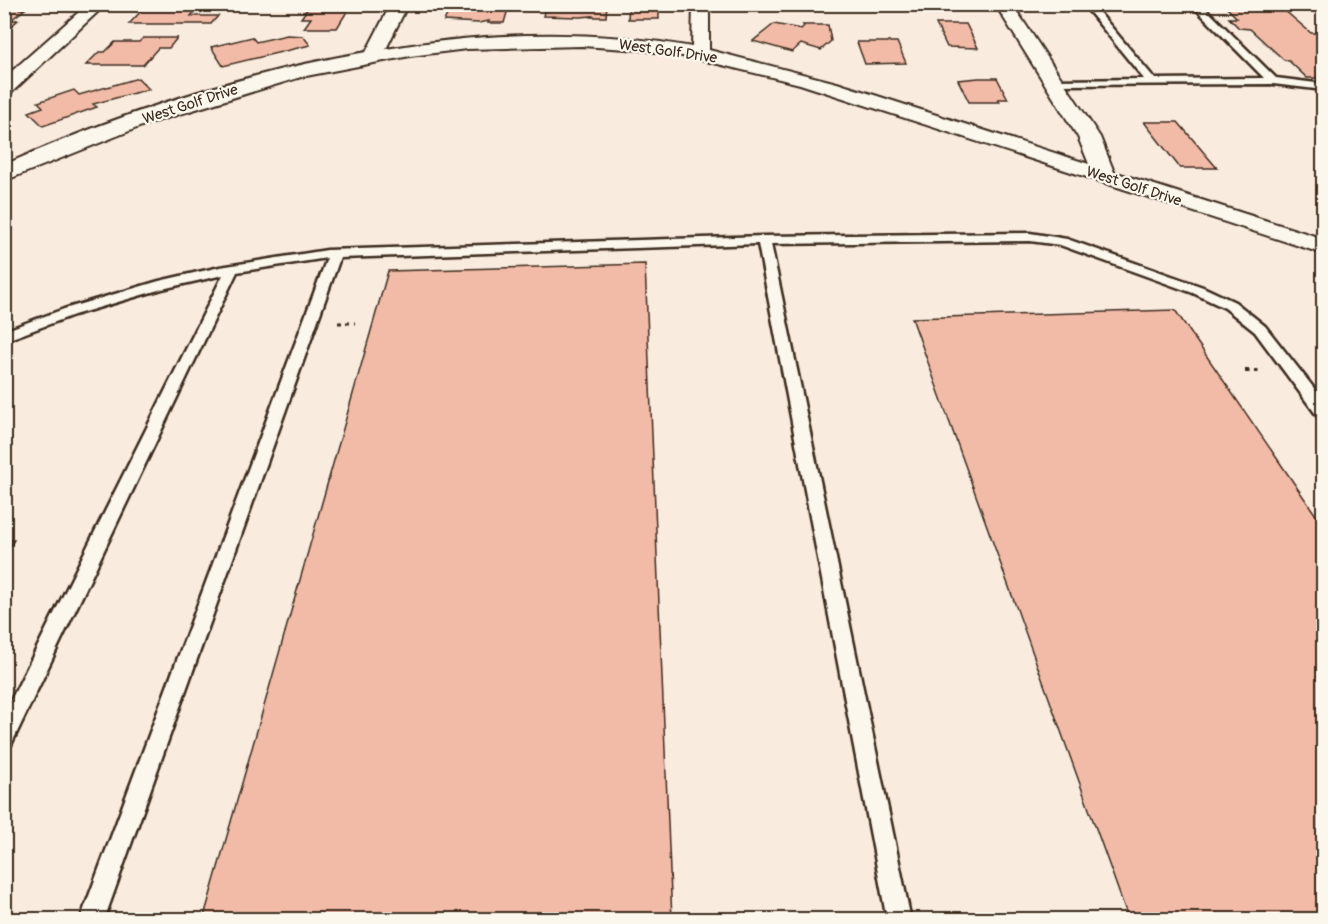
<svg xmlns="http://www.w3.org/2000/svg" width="1328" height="924" viewBox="0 0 1328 924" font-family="Pangolin,sans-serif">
	<rect width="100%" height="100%" fill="#f9ebde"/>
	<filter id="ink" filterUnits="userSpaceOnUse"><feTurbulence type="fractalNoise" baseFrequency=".0167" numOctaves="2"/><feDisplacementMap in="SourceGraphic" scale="12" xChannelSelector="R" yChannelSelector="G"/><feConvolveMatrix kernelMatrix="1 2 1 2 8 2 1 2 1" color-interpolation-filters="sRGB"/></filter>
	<g filter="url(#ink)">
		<path fill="#f2bba7" stroke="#3b2a1e" stroke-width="1.5" d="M4,4H26L20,9H25L11,20H18L8,29H4Z
			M163,4H186L183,8H198L191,16H218L211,24H129L145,7H161Z
			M345,4L342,10H348L337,28H304L311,18H301L310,5Z
			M546,4H607L606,17H591L592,16L580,17L543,16Z
			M629,4H665V8H659V19H628Z
			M1223,4H1277L1311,33H1324V40H1318L1324,45V78H1307L1289,61L1284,60L1250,29L1239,28L1229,18H1237Z
			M450,9H508L504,23H488L489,21L478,23L444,21Z
			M774,24L801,29L804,26L803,25H828L831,41L821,50L801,44L792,52L753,41Z
			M936,24H966L978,48L947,47Z
			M287,35L303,36L310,45L223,66L211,47L252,37L256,42Z
			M143,38H177L169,48H158L143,65H86L99,52H105L115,42H139Z
			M857,42H897L906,63L865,64Z
			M138,78L149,89L93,104L97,107L43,126L29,112L43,107L38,102L74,90L79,95Z
			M979,78H997L1008,99H998L1000,102H969L958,80Z
			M1144,122H1178L1217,168H1180Z
			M645,264L672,920H203L388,271Z
			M1175,310L1324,527V920H1129L912,318Z
			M4,540H14L4,556Z"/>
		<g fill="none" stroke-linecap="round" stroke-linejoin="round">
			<g stroke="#3b2a1e" stroke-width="5">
				<path id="lane" d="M1083,4H1092L1155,79L1264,78L1191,4H1201L1276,78L1324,84V90L1273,84L1050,85V81L1054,80L1144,79Z
					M1030,233L1067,239L1203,287L1235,302L1265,326L1324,401V419L1318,417L1255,332L1225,308L1193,293L1060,245L1030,241L771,244L911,920H887L758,244L340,258L104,920H80L327,258L237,272L11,745L4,748V714L223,275L162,289L74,315L4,341V331L64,309L159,281L220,267L327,250L764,236Z"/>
			</g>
			<g stroke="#3b2a1e" stroke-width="4">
				<path id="street" d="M88,4H106L11,93L4,95V78Z
					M391,4H408L386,49C486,32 591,29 692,47L693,4H709V50L837,83L1089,164L1078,137L995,4H1012L1100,137L1114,172L1324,239V254L800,84L689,57L641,50L582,46L467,49L410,56L301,77L147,124L4,181V165C118,114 243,73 366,52Z"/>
			</g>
			<path stroke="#3b2a1e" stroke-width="3" stroke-dasharray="4 4" stroke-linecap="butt" d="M338,323H355"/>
			<path stroke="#3b2a1e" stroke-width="4" stroke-dasharray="4.5 4.5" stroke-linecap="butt" d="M1245,371H1260"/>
			<use href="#lane" fill="#fbf7ec" fill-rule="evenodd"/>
			<use href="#street" fill="#fbf7ec" fill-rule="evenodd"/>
		</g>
	</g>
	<g text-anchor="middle" stroke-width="4.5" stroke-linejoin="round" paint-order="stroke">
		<g font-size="15" fill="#3b2a1e" stroke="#fbf7ec">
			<text transform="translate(668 51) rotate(8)" y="5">West Golf Drive</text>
			<text transform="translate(190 104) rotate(-18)" y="5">West Golf Drive</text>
			<text transform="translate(1134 186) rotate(18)" y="5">West Golf Drive</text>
		</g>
	</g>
	<rect width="1328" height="924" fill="none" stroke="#fbf7ec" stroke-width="24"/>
	<rect x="12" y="12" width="1304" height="900" fill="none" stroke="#3b2a1e" stroke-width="2" filter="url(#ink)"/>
</svg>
